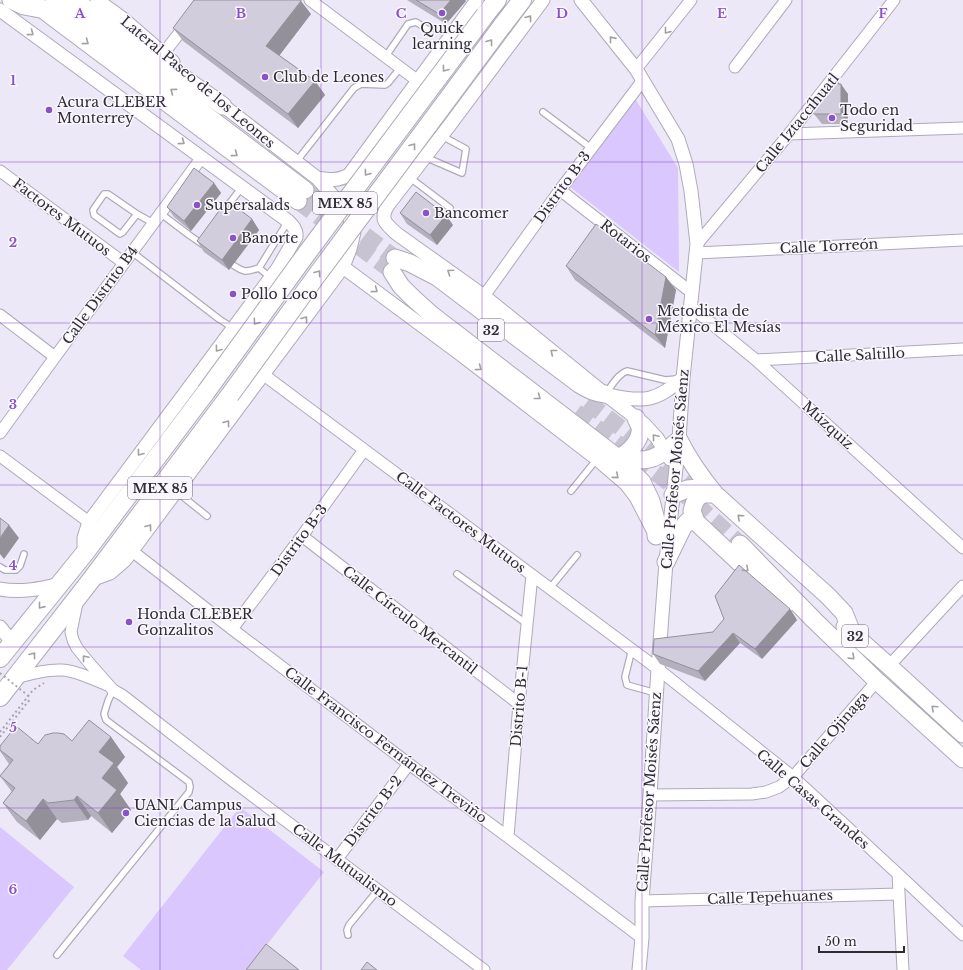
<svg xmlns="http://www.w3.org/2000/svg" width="963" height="970" viewBox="0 0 963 970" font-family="'Libre Baskerville',serif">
	<rect width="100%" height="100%" fill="#ede8f8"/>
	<path fill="#dac7fd" d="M636,100L678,168L679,272L570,187Z
		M240,807L324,872L247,970H141L123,956Z
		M0,827L74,887L7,970H0Z"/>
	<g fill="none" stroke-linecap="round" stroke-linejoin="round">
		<path stroke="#c7c3d1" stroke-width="17" stroke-dasharray="17 8" stroke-linecap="butt" d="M305,190L395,258
			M298,201L388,268
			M587,402L621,428L688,483
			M576,412L689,498L740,544"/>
		<g stroke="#afaab8" stroke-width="8">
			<path id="service" d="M386,56L408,24L416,22L430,31
				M543,112L591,148
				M425,157L462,173L466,149L442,136
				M296,162L354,88L361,84L385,85L388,83L401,67
				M409,177L450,208
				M226,208L242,187
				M160,213L189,235L202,244L203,242
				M137,214L123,232L120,234L94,215L93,210L104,194H108L137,214L153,223
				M132,252L219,319L233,328
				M233,265C245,273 246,272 259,268L288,221
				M259,268L271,278
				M607,392C612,385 618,374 627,371L665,380L677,379
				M571,491L597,459
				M177,492L207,516
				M0,567L5,570H16L20,566L24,554
				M457,574L527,624
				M550,588L577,555
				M632,649L625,677L627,685L656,693
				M348,935L347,930L349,925L378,890
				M57,955L189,792L190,787L189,782L106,720L104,714L108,701L113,690"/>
		</g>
		<g stroke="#afaab8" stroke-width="13">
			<path id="minor" d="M310,0L418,81
				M163,54L205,0
				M735,67L786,0
				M636,69L691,0
				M789,134L963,128
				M0,171L124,263
				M560,190L691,292
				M697,244L789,134L894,0
				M696,253L963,240
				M484,296L560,190L643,80
				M690,306L756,360L963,548
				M0,315L55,357
				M756,360L963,349
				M264,375L658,669L793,777L898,874L963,935
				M0,433L55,357L202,157
				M0,456L89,522
				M302,536L519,704
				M132,551L232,629L409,764L508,837L642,938
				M77,603L71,632L73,640L77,648L90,664L113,690L122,695L229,778L484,970
				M232,629L302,536L364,450
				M889,666L963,586
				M15,678C29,674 48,669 62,670C77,671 93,679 107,685
				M650,795L752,794L766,792L779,787L793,777L877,681
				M508,837L519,704L532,575
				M337,859L409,764
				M898,874L903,970
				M642,901L899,894"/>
		</g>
		<g stroke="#afaab8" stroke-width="15">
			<path id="tertiary" d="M97,0L122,18L173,62
				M543,0L449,126L388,205C379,220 386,224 397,234L484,296L605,394L644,424L657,438L670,459
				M581,0L636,69L678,139L686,164L691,191L697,244L683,378L679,440L666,562L658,669L650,795L642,901V938L639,970
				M0,10L288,221C293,226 297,230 296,237L278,268L89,522L84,538V554
				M317,178C331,180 337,181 349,175L477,0
				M343,267L459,353L597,459L626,484L636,497L653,530
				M609,395C622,398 637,401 650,398C663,395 673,386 683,378
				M91,580L110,573L125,560L343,267L350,249L354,232L349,216L342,206L317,178L216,100
				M0,589C20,593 40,589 60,584
				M0,627L12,642"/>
		</g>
		<g stroke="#afaab8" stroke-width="19">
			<path id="primary" d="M11,0L24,6L40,9
				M30,0L298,201
				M54,0L305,190
				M74,0L223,106
				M395,258L410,263L437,277L579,384C588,390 595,393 605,394
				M392,272L401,286L413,298L432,315L618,458L642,482L651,501L656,520V536
				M618,458C649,463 656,460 679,440C689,460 701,477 715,494L828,596L844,613L853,635
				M618,458C629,453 642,440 640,427C639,424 637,421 636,418
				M673,495L687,489L699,488L711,493
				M696,522L692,511L694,504L697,498L703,494H715
				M740,544L814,620L877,681L963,759
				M666,562L683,527L688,521L696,522L785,605
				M845,627L889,666L963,734"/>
		</g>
		<g stroke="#afaab8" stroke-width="20">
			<path id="trunk" d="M485,15L497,0
				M502,26L522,0
				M0,658L84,554L206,392
				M0,697L91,580L230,395"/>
		</g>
		<path stroke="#a8a4b0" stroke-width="2" stroke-dasharray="2 3" stroke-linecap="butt" d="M0,732L33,690L44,683
			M0,737L31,698"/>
		<use href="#service" stroke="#fff" stroke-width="5.5"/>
		<use href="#minor" stroke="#fff" stroke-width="11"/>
		<use href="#tertiary" stroke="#fff" stroke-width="13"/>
		<use href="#primary" stroke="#fff" stroke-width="17"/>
		<use href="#trunk" stroke="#fff" stroke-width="18"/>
		<g stroke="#afaab8" stroke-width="20" stroke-linecap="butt">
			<path id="trunk-bridge" d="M206,392L307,253L485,15
				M230,395L317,275L502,26"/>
		</g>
		<path stroke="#a8a4b0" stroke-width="2" stroke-dasharray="2 3" stroke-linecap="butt" d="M0,673L31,698"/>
		<use href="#trunk-bridge" stroke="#fff" stroke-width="18"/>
	</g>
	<path fill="#b5b0bd" d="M407,0H465L466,1L446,24Z
		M311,14L279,55L315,81L325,95L298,128L183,41L173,28Z
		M839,84L848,94V124H822L814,114Z
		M214,183L221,193L191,231L174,217L167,207Z
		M400,213L453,225L437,245L407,224Z
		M252,219L259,230L229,270L204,252L197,241Z
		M566,266L666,277L676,290L665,348L575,280Z
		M790,609L797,620L762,659L740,643L705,681L660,664L653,654L713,632Z
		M111,737L125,757L117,767L128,783L120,794L131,810L112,833L91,816L88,820L62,823L57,819L40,840L17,822L3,803L12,792L0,776L9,764L0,751V746L38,744Z"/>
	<path fill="#93909a" d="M451,0H465L466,1L446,24L439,14Z
		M301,1L311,14L276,60L266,46Z
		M315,81L325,95L298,128L288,114Z
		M838,82L841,86V84L848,94V124L841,114Z
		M214,183L221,193L191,231L184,221Z
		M446,215L453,225L437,245L430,235Z
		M252,219L259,230L229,270L222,260Z
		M666,277L676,290L665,348L655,335Z
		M9,525L19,538L4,559L0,554V538Z
		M790,609L797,620L762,659L755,649Z
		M733,633L740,643L705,681L698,671Z
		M111,737L125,757L117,767L128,783L120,794L131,810L112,833L98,813L102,778L99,752Z
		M77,796L91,816L88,820L74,800Z
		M43,799L57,819L40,840L26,821Z"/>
	<path fill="#d2cddc" stroke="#93909a" d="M194,0H301V1L266,46L315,81L288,114L173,28Z
		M416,0H451L439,14Z
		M830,82H838V84H841V114H814L810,107Z
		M194,168L214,183L184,221L167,207Z
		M416,192L446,215L430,235L400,213Z
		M227,200L252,219L222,260L197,241Z
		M596,224L666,277L655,335L566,266Z
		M0,518L9,525L0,538Z
		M739,565L790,609L755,649L733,633L698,671L653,654L654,639L713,632L724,619L715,596Z
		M89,720L111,737L99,752L114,763L102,778L117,790L98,813L77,796L74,800L48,803L43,799L26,821L3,803L15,788L0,776L13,760L0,750V746L16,726L38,744L45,735L53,733H58L64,734L72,741Z
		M266,944L299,970H246Z
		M367,962L377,970H361Z"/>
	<defs><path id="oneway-chevron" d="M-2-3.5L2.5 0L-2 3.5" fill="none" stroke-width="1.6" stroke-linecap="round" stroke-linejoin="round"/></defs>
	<g stroke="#a1a0a3">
		<use href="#oneway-chevron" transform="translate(529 18) rotate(-52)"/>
		<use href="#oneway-chevron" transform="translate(667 31) rotate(128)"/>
		<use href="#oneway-chevron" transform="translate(31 33) rotate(36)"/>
		<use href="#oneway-chevron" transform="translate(612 39) rotate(-129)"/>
		<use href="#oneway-chevron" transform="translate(86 42) rotate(37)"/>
		<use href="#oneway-chevron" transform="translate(490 42) rotate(-53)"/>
		<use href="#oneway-chevron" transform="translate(445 69) rotate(127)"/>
		<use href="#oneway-chevron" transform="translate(173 91) rotate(-143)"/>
		<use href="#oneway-chevron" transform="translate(182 142) rotate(36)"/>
		<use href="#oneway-chevron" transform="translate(413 146) rotate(-53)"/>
		<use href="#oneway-chevron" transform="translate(235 154) rotate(37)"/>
		<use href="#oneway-chevron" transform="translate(367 173) rotate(127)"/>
		<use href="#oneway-chevron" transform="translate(450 272) rotate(-145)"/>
		<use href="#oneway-chevron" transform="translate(318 273) rotate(-54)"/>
		<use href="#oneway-chevron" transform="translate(375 290) rotate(37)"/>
		<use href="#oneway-chevron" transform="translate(305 319) rotate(-53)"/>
		<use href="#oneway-chevron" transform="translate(256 322) rotate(126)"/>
		<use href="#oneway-chevron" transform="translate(218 349) rotate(127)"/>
		<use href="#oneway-chevron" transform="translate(553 352) rotate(-141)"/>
		<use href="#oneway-chevron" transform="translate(479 368) rotate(37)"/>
		<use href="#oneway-chevron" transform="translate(538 397) rotate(38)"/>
		<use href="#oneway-chevron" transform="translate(227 423) rotate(-53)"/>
		<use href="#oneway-chevron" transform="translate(655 437) rotate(-130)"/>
		<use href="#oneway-chevron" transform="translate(140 453) rotate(127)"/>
		<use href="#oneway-chevron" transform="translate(616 476) rotate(41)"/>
		<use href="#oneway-chevron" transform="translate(740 517) rotate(-138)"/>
		<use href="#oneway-chevron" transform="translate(149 527) rotate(-53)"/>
		<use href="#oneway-chevron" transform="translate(746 569) rotate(43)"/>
		<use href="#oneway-chevron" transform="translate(41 606) rotate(129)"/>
		<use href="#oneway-chevron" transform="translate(33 655) rotate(-52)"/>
		<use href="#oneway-chevron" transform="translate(852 657) rotate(44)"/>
		<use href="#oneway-chevron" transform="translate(85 658) rotate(-130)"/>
		<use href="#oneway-chevron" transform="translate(934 708) rotate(-137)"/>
	</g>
	<path fill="none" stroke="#8852ca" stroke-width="1" stroke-opacity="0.55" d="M160,0V970M321,0V970M482,0V970M642,0V970M802,0V970M0,162H963M0,323H963M0,485H963M0,647H963M0,808H963"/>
	<g fill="#8852ca" stroke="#f9f7fd" stroke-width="1.5">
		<circle cx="442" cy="13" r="4"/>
		<circle cx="265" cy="77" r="4"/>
		<circle cx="49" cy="110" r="4"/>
		<circle cx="832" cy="118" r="4"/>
		<circle cx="197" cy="205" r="4"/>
		<circle cx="426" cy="213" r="4"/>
		<circle cx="233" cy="238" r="4"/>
		<circle cx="233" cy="294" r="4"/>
		<circle cx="649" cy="319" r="4"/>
		<circle cx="129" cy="622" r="4"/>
		<circle cx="126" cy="813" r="4"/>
	</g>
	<g text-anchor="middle" stroke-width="3" stroke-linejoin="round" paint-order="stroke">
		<g fill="#f9f7fd" stroke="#6c6a70" stroke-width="1">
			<rect x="313" y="192" width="64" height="22" rx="3"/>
			<rect x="478" y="319" width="26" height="22" rx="3"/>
			<rect x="128" y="477" width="64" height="22" rx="3"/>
			<rect x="842" y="625" width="26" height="22" rx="3"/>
		</g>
		<g font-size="13" font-weight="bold" fill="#2f2d33">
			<text x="345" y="208">MEX 85</text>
			<text x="491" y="335">32</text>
			<text x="160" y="493">MEX 85</text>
			<text x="855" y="641">32</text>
		</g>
		<g font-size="14" fill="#2f2d33" stroke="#f9f7fd" text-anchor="start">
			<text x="442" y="33" text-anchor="middle">Quick<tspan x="442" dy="16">learning</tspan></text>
			<text x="273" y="82">Club de Leones</text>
			<text x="57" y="107">Acura CLEBER<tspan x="57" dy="16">Monterrey</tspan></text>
			<text x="840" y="115">Todo en<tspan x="840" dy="16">Seguridad</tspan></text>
			<text x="205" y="210">Supersalads</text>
			<text x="434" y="218">Bancomer</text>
			<text x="241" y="243">Banorte</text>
			<text x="241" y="299">Pollo Loco</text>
			<text x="657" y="316">Metodista de<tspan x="657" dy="16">México El Mesías</tspan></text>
			<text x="137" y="619">Honda CLEBER<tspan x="137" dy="16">Gonzalitos</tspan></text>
			<text x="134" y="810">UANL Campus<tspan x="134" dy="16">Ciencias de la Salud</tspan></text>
		</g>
		<g font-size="14" fill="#2f2d33" stroke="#f9f7fd">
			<text transform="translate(198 82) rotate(40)" y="5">Lateral Paseo de los Leones</text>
			<text transform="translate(797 123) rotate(-51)" y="5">Calle Iztaccíhuatl</text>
			<text transform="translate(562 187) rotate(-54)" y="5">Distrito B-3</text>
			<text transform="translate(62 217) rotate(37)" y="5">Factores Mutuos</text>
			<text transform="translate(626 241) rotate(38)" y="5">Rotarios</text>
			<text transform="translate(829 246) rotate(-3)" y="5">Calle Torreón</text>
			<text transform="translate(100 295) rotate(-54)" y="5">Calle Distrito B4</text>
			<text transform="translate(860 355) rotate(-3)" y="5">Calle Saltillo</text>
			<text transform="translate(828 425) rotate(42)" y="5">Múzquiz</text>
			<text transform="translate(675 469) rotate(-85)" y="5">Calle Profesor Moisés Sáenz</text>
			<text transform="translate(461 522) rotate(37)" y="5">Calle Factores Mutuos</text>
			<text transform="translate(299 540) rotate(-54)" y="5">Distrito B-3</text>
			<text transform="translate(410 620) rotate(38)" y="5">Calle Círculo Mercantil</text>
			<text transform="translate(519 706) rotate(-85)" y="5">Distrito B-1</text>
			<text transform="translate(834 730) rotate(-49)" y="5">Calle Ojinaga</text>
			<text transform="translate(386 745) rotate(37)" y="5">Calle Francisco Fernández Treviño</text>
			<text transform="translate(649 792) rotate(-86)" y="5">Calle Profesor Moisés Sáenz</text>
			<text transform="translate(813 799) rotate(41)" y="5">Calle Casas Grandes</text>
			<text transform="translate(373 811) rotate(-53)" y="5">Distrito B-2</text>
			<text transform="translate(345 865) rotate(37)" y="5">Calle Mutualismo</text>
			<text transform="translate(770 897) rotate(-2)" y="5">Calle Tepehuanes</text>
		</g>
	</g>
	<g font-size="13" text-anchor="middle" font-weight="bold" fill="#8852ca" stroke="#f9f7fd" stroke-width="3" stroke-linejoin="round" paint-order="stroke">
		<text x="80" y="18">A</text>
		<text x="241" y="18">B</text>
		<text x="401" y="18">C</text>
		<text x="562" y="18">D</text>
		<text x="722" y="18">E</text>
		<text x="883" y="18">F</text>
		<text x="13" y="85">1</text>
		<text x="13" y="247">2</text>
		<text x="13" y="409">3</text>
		<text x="13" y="570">4</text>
		<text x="13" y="732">5</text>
		<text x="13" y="894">6</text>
	</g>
	<path d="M819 946v6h85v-6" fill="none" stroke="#2f2d33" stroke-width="2"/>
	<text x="825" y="946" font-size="12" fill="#2f2d33" stroke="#f9f7fd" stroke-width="3" paint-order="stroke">50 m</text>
</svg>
